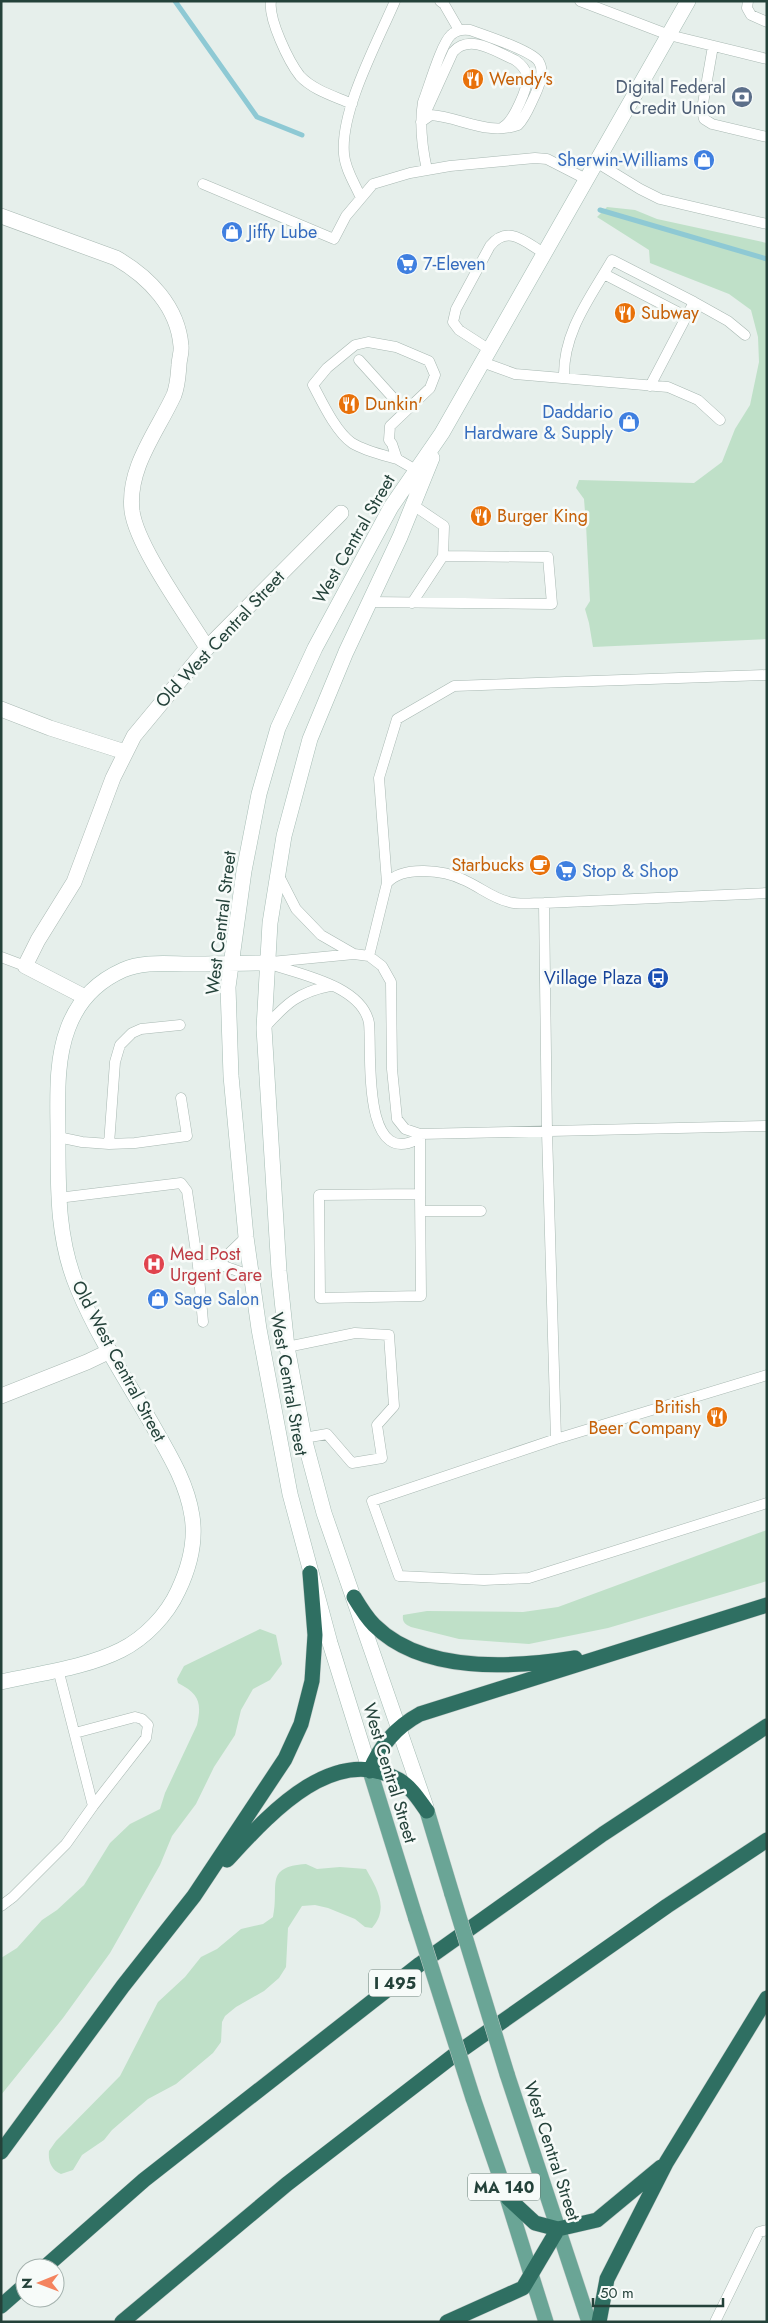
<svg xmlns="http://www.w3.org/2000/svg" width="768" height="2323" viewBox="0 0 768 2323" font-family="Jost,sans-serif">
	<rect width="100%" height="100%" fill="#e6efeb"/>
	<path fill="#bfe0c8" d="M607,207L635,210L657,219L767,243V639L593,647L589,623L585,609L590,601L586,525L584,499L576,488L579,480L694,483L722,462L735,429L750,405L759,362L758,337L751,310L729,294L650,263L649,250L597,217Z
		M767,1530V1581L608,1628L529,1644L459,1639L411,1627C405,1624 402,1622 403,1615L427,1611L523,1612L558,1607Z
		M260,1629L276,1635L282,1664L270,1680L253,1689L241,1710L235,1735L214,1767L196,1804L172,1836L160,1865L110,1953L63,2018L1,2095V1958L17,1948L42,1920L57,1910L84,1885L110,1843L130,1824L160,1809L165,1793L197,1725C202,1702 199,1694 178,1683L177,1679L184,1666Z
		M306,1864L317,1869L340,1867L366,1869C376,1887 390,1908 372,1928L365,1927L355,1919L328,1908L315,1905L302,1906L288,1928L286,1967L279,1978L264,1991L236,2007L225,2016L222,2022L221,2042L213,2053L176,2084L148,2099L112,2130L104,2140L82,2155L73,2170L61,2174C51,2170 48,2161 49,2151L56,2141L120,2076L158,2002L185,1977L201,1957L217,1949L241,1929L263,1924L273,1917C280,1886 263,1867 306,1864Z"/>
	<g fill="none" stroke-linecap="round" stroke-linejoin="round">
		<path stroke="#8ec9d4" stroke-width="5" d="M175,1L257,117L302,135
			M600,210L767,259"/>
		<g stroke="#a8b8b2" stroke-width="11">
			<path id="service" d="M271,1C268,19 289,62 300,76C313,90 334,96 352,104
				M440,1L444,4L459,30
				M580,1L669,35L767,59
				M748,1L747,8L751,15L767,22
				M713,46L702,109L704,119L712,124L767,137
				M424,116L453,52C470,33 496,52 515,60C521,64 525,68 527,75C529,87 513,122 503,127
				M421,122L431,115C460,117 487,136 518,125C526,117 530,105 535,95C539,86 545,72 539,62C533,51 484,35 470,30C463,29 456,30 451,35C441,44 429,87 423,102C419,125 422,147 427,170
				M596,162L640,189L660,199L767,224
				M203,184L334,239L346,216L373,184L410,173L450,166L535,158L547,159L586,179
				M361,198C355,184 345,169 344,154C340,111 377,43 395,1
				M604,274L687,317
				M694,302L728,321L745,335
				M490,350L459,330L453,322L456,309L490,246C508,224 525,242 544,253
				M359,360L405,411
				M482,362L515,374L668,387L698,400L720,420
				M564,377C563,332 590,298 612,260L694,302L650,386
				M397,459C383,455 365,451 352,443C336,432 322,402 313,385L327,368L355,345L368,342L396,347L429,361L435,375L430,388L390,426L389,440L392,444L397,459L416,470
				M369,602L552,604L548,557L443,556L444,526L413,505
				M412,603L443,556
				M278,874L296,909L321,935L354,954
				M387,883L379,778L397,719L454,686L767,675
				M544,903L547,1132L556,1439
				M369,956L382,966L391,982L392,1069L397,1119L405,1129L420,1134L767,1126
				M369,956L387,883C403,865 444,870 464,880C480,887 492,898 509,902C520,905 533,903 544,903L767,893
				M1,957L25,966
				M271,962L354,954L369,956
				M267,963C298,974 362,985 369,1023C372,1049 361,1167 416,1140L420,1134
				M264,1028C286,1004 298,992 330,986
				M420,1134V1194L319,1195L320,1298L421,1296L420,1194
				M58,1137L82,1142L109,1144L115,1062L120,1045L132,1033L141,1029L180,1025
				M109,1144L135,1143L187,1136L181,1098
				M58,1198L181,1183L187,1191L198,1266L218,1264
				M421,1211H481
				M246,1237L218,1264L252,1276
				M198,1266L203,1322
				M287,1347L355,1333L389,1335L394,1406L377,1425L382,1458L352,1463L327,1434L304,1438
				M767,1375L556,1439L372,1501L399,1576L484,1580L529,1578L767,1503
				M75,1733L135,1717L142,1719L148,1725L146,1738L93,1806
				M1,1906L13,1897L66,1844L93,1806L58,1669
				M715,2322L759,2232L767,2230"/>
		</g>
		<g stroke="#a8b8b2" stroke-width="16">
			<path id="minor" d="M1,216L116,258C149,277 178,307 181,346C182,352 179,359 179,365C178,376 178,384 174,395C157,432 127,468 132,511C137,547 187,615 207,648
				M1,709L50,728L125,752
				M85,997L25,966L38,940L74,882L113,778L134,736L207,648L341,513
				M1,1396L87,1362L110,1351"/>
		</g>
		<g stroke="#a4bbb3" stroke-width="16">
			<path id="secondary" d="M1,1682C40,1673 85,1668 121,1650C145,1638 167,1615 178,1591C189,1568 196,1541 192,1516C187,1483 169,1454 153,1426C127,1381 98,1337 78,1289C57,1240 58,1189 58,1136C58,1101 55,1062 68,1028C78,1001 96,982 123,970C143,961 168,964 189,964C215,964 241,963 267,963
				M370,1771L330,1643L290,1494L259,1329L246,1237L231,1076L228,987L244,871L259,794L278,728L315,648L391,507L442,433L688,1
				M426,1807L324,1513L304,1438L287,1347L279,1271L264,1028L270,923L284,836L310,739L346,652L400,537L432,458"/>
		</g>
		<g stroke="#c2cac8" stroke-width="16">
			<path id="primary" d="M370,1771L416,1919
				M427,1811L452,1894
				M507,2074L589,2322
				M473,2098L506,2194L546,2322"/>
		</g>
		<g stroke="#c2cac8" stroke-width="16">
			<path id="motorway" d="M354,1597C360,1607 366,1617 374,1625C423,1674 512,1668 575,1658
				M370,1771C380,1745 396,1727 420,1714L767,1605
				M227,1860C267,1817 333,1741 399,1780C411,1787 419,1800 427,1811
				M1,2152L123,1986L194,1896L285,1759L301,1724L312,1681L315,1635L310,1573
				M508,2198L535,2223L558,2229L597,2220L661,2167
				M44,2268L144,2180L420,1964L603,1834L767,1726
				M1,2306L25,2285
				M122,2322L287,2184L453,2056L667,1906L767,1840
				M447,2322L523,2288L558,2229
				M599,2322L607,2279L666,2163L767,1998"/>
		</g>
		<use href="#service" stroke="#fff" stroke-width="10"/>
		<use href="#minor" stroke="#fff" stroke-width="15"/>
		<use href="#secondary" stroke="#fff" stroke-width="15"/>
		<use href="#primary" stroke="#6aa596" stroke-width="15"/>
		<use href="#motorway" stroke="#2f6f62" stroke-width="15"/>
		<g stroke="#c2cac8" stroke-width="16" stroke-linecap="butt">
			<path id="primary-bridge" d="M452,1894L507,2074
				M416,1919L473,2098"/>
		</g>
		<use href="#primary-bridge" stroke="#6aa596" stroke-width="15"/>
	</g>
	<defs>
		<g id="restaurant-disc" transform="scale(1.125)"><circle r="9.5" fill="#e8710a" stroke="#f7fbf9"/><path d="M-5-6h1v4h1v-4h1v4h1v-4h1v5L-1.5 .5V6h-2V.5L-5-1ZM5-6V6H3V1.5H1.5Q1.5-4 5-6Z" fill="#fff"/></g>
		<g id="bank-disc" transform="scale(1.125)"><circle r="9.5" fill="#5c6f8a" stroke="#f7fbf9"/><path d="M-6-4H6V4H-6ZM0-2.3a2.3 2.3 0 1 0 0 4.6a2.3 2.3 0 1 0 0-4.6Z" fill="#fff"/></g>
		<g id="shop-disc" transform="scale(1.125)"><circle r="9.5" fill="#3f7fe0" stroke="#f7fbf9"/><path d="M-5-2.5h2.3a2.7 3.5 0 0 1 5.4 0H5L5.5 6h-11ZM-1.5-2.5h3a1.5 2.3 0 0 0-3 0Z" fill="#fff"/></g>
		<g id="supermarket-disc" transform="scale(1.125)"><circle r="9.5" fill="#3f7fe0" stroke="#f7fbf9"/><path d="M-6-5.5h2.5l.6 2H6L4.5 2H-2.5L-4.4-4H-6ZM-1.5 3.2a1.3 1.3 0 1 0 .1 0ZM3 3.2a1.3 1.3 0 1 0 .1 0Z" fill="#fff"/></g>
		<g id="cafe-disc" transform="scale(1.125)"><circle r="9.5" fill="#e8710a" stroke="#f7fbf9"/><path d="M-5.5-4.5H6V0H3Q3 3.5 0 3.5H-2.5Q-5.5 3.5-5.5 0ZM3-3.2v2h1.7v-2ZM-6 4.5H4V6H-6Z" fill="#fff"/></g>
		<g id="bus-disc" transform="scale(1.125)"><circle r="9.5" fill="#1a4fb4" stroke="#f7fbf9"/><path d="M-5-6H5V4H4V6H2V4H-2V6H-4V4H-5ZM-3.5-4V0h7V-4ZM-3.5 1.2v1.5H-2V1.2ZM2 1.2v1.5H3.5V1.2Z" fill="#fff"/></g>
		<g id="hospital-disc" transform="scale(1.125)"><circle r="9.5" fill="#e0444e" stroke="#f7fbf9"/><path d="M-5-5h3v3.5h4V-5h3V5h-3V1.5h-4V5h-3Z" fill="#fff"/></g>
	</defs>
	<g fill-rule="evenodd">
		<use href="#restaurant-disc" x="473" y="79"/>
		<use href="#bank-disc" x="742" y="97"/>
		<use href="#shop-disc" x="704" y="160"/>
		<use href="#shop-disc" x="232" y="232"/>
		<use href="#supermarket-disc" x="407" y="264"/>
		<use href="#restaurant-disc" x="625" y="313"/>
		<use href="#restaurant-disc" x="349" y="404"/>
		<use href="#shop-disc" x="629" y="422"/>
		<use href="#restaurant-disc" x="481" y="516"/>
		<use href="#cafe-disc" x="540" y="865"/>
		<use href="#supermarket-disc" x="566" y="871"/>
		<use href="#bus-disc" x="658" y="978"/>
		<use href="#hospital-disc" x="154" y="1264"/>
		<use href="#shop-disc" x="158" y="1299"/>
		<use href="#restaurant-disc" x="717" y="1417"/>
	</g>
	<g text-anchor="middle" stroke-width="5" stroke-linejoin="round" paint-order="stroke">
		<g fill="#f7fbf9" stroke="#637a73" stroke-width="1">
			<rect x="369" y="1969.5" width="52" height="27" rx="4"/>
			<rect x="468" y="2173.5" width="72" height="27" rx="4"/>
		</g>
		<g font-size="16" font-weight="bold" fill="#24423a">
			<text x="395" y="1989">I 495</text>
			<text x="504" y="2193">MA 140</text>
		</g>
		<g font-size="18" fill="#c56008" stroke="#f7fbf9" text-anchor="start">
			<text x="489" y="85">Wendy's</text>
			<text x="641" y="319">Subway</text>
			<text x="365" y="410">Dunkin'</text>
			<text x="497" y="522">Burger King</text>
			<text x="524" y="871" text-anchor="end">Starbucks</text>
			<text x="701" y="1413" text-anchor="end">British<tspan x="701" dy="21">Beer Company</tspan></text>
		</g>
		<g font-size="18" fill="#4e5e75" stroke="#f7fbf9" text-anchor="end">
			<text x="726" y="93">Digital Federal<tspan x="726" dy="21">Credit Union</tspan></text>
		</g>
		<g font-size="18" fill="#366cbe" stroke="#f7fbf9" text-anchor="start">
			<text x="688" y="166" text-anchor="end">Sherwin-Williams</text>
			<text x="248" y="238">Jiffy Lube</text>
			<text x="423" y="270">7-Eleven</text>
			<text x="613" y="418" text-anchor="end">Daddario<tspan x="613" dy="21">Hardware &amp; Supply</tspan></text>
			<text x="582" y="877">Stop &amp; Shop</text>
			<text x="174" y="1305">Sage Salon</text>
		</g>
		<g font-size="18" fill="#24423a" stroke="#f7fbf9">
			<text transform="translate(354 539) rotate(-60)" y="6">West Central Street</text>
			<text transform="translate(220 639) rotate(-47)" y="6">Old West Central Street</text>
			<text transform="translate(221 923) rotate(-83)" y="6">West Central Street</text>
			<text transform="translate(119 1361) rotate(62)" y="6">Old West Central Street</text>
			<text transform="translate(289 1384) rotate(80)" y="6">West Central Street</text>
			<text transform="translate(390 1773) rotate(73)" y="6">West Central Street</text>
			<text transform="translate(552 2151) rotate(72)" y="6">West Central Street</text>
		</g>
		<g font-size="18" fill="#164399" stroke="#f7fbf9" text-anchor="end">
			<text x="642" y="984">Village Plaza</text>
		</g>
		<g font-size="18" fill="#be3a42" stroke="#f7fbf9" text-anchor="start">
			<text x="170" y="1260">Med Post<tspan x="170" dy="21">Urgent Care</tspan></text>
		</g>
	</g>
	<rect width="768" height="2323" fill="none" stroke="#24423a" stroke-width="5"/>
	<g transform="translate(40 2283) rotate(269)"><circle r="24" fill="#f7fbf9" stroke="#a3b1ad"/>
	<path d="M0-4L9 19L0 12L-9 19Z" fill="#f4845f"/>
	<text y="-8" font-size="14" font-weight="bold" text-anchor="middle" fill="#24423a">N</text>
	</g>
	<path d="M593 2298v8h130v-8" fill="none" stroke="#24423a" stroke-width="2.5"/>
	<text x="600" y="2298" font-size="15" fill="#24423a" stroke="#f7fbf9" stroke-width="4" paint-order="stroke">50 m</text>
</svg>
